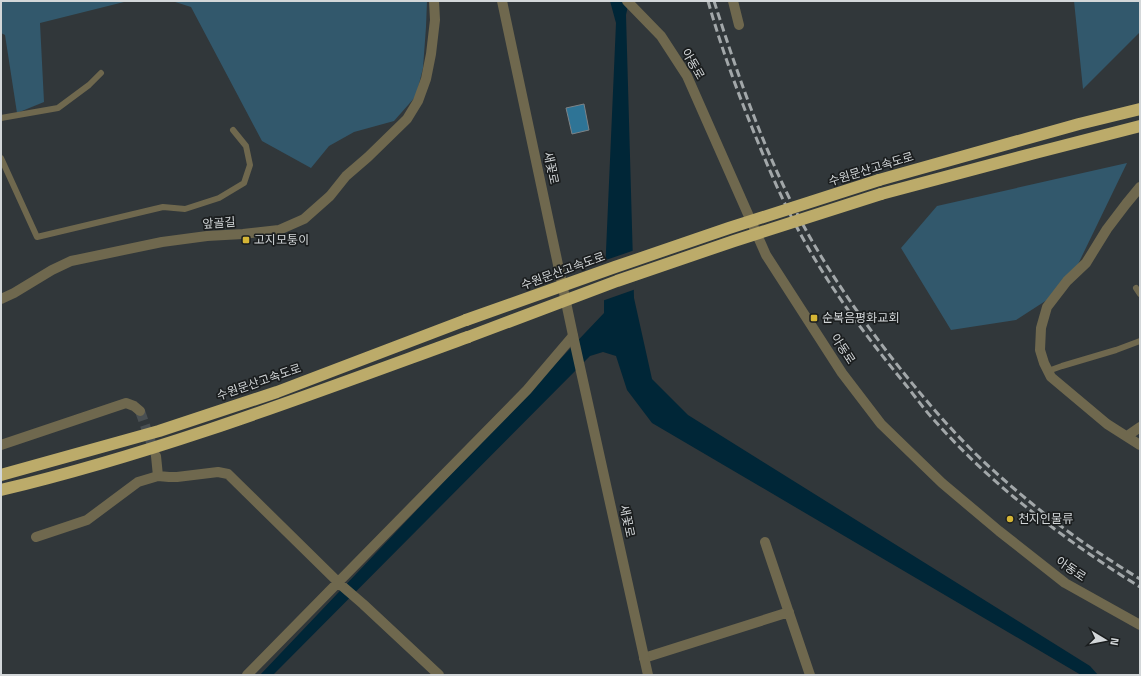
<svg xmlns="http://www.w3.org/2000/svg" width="1141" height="676" viewBox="0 0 1141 676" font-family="'Titillium Web','Noto Sans KR',sans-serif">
	<rect width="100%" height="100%" fill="#31373a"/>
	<path fill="#32586c" d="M1,1H128L40,23L44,102L17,113L5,35L1,33Z
		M172,1H427L426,27L423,68L416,96L394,121L354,132L329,146L311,168L262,141L191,7Z
		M1074,1H1140V32L1083,89Z
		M1127,163L1067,287L1016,320L951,330L901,248L937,206Z"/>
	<path fill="#002637" d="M610,1H629L626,15L634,298L652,379L688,415L1090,666L1098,675H1081L652,423L627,390L616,356L603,352L590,356L273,675H260L604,313V297L616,23Z"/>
	<path fill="#31373a" d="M635,250L636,289L602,301L603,261Z"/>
	<path fill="#2e7496" stroke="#7d8387" d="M584,104L589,130L572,134L566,108Z"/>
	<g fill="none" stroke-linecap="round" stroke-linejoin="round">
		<path stroke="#494f52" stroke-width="10" stroke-dasharray="10 5" stroke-linecap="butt" d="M140,411L155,454"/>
		<path stroke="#6f684e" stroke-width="6" d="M1,118L58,108L89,85L101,73
			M1,158L37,237L163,207L185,209L219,198L244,183L250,165L246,146L233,130
			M1136,288L1140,294
			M1048,371L1062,366L1116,350L1140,341"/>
		<path stroke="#6f684e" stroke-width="10" d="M627,1L661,36L687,76L766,255L842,373L881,424L942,483L999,531L1065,583L1140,625
			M733,1L739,25
			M1140,187L1126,204L1107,229L1086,263L1067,281L1047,307L1041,328L1040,350L1044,363L1051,377L1107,424L1140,445
			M1,299L14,293L52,270L71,261L162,242L207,236L243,234L279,230L304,219L330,196L346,176L368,157L407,119L418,101L426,79L431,54L435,20L434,1
			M1127,436L1140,427
			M1,445L126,403L134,406L140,411
			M156,456L158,476
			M36,537L87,520L138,482L158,476L169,477H177L218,472L228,474L341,585L363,604L439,675
			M765,542L810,675
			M644,658L789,612
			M247,675L527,390L573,336"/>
		<path stroke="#6f684e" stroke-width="10" d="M502,1L574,340L648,675"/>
		<path stroke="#bcab6a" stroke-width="12" d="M879,180L1079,124L1140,109
			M881,194L1035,153L1140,126
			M1,475L159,431L277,392L466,320
			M1,490C161,452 314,393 468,337"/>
		<path stroke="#a2a7a9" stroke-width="3" stroke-dasharray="8 4" stroke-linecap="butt" d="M708,1C721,47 737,91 755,135C770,172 786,209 806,244C833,292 866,336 901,379C912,392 922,407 934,420C958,447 986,474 1015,498C1054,530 1096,560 1140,587
			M714,1C738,76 764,151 801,221C826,268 856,311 888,353C923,398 960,442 1003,479C1029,502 1058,525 1087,545C1105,557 1122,568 1140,579"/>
		<path stroke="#bcab6a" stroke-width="12" d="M466,320L615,267L729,228L879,180
			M468,337L617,281L734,241L881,194"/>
	</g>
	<g fill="#d5b535" stroke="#1b1e1f" stroke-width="1.5">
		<rect x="242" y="236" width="8" height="8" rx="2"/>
		<rect x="810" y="314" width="8" height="8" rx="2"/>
		<circle cx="1010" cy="519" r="4"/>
	</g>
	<g text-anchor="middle" stroke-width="3.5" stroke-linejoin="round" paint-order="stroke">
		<g font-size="12" fill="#d3d7d9" stroke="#1b1e1f">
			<text transform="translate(693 64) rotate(60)" y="4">아동로</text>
			<text transform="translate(551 168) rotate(78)" y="4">새꽃로</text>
			<text transform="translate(871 169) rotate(-17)" y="4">수원문산고속도로</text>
			<text transform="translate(219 223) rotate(-4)" y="4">앞골길</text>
			<text transform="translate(563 271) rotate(-20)" y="4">수원문산고속도로</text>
			<text transform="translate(843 349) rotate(57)" y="4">아동로</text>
			<text transform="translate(259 382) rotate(-19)" y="4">수원문산고속도로</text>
			<text transform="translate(627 521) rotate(78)" y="4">새꽃로</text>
			<text transform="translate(1071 569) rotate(34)" y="4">아동로</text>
		</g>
		<g font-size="12" fill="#d3d7d9" stroke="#1b1e1f" text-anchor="start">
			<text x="254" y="244">고지모퉁이</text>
			<text x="822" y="322">순복음평화교회</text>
			<text x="1018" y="523">천지인물류</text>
		</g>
	</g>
	<rect width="1141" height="676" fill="none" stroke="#d3d7d9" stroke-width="4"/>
	<g transform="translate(1105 640) rotate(100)" stroke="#1b1e1f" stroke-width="3" paint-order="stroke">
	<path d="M0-3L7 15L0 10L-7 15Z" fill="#d3d7d9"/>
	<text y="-6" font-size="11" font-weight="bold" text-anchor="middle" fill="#d3d7d9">N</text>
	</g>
</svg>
